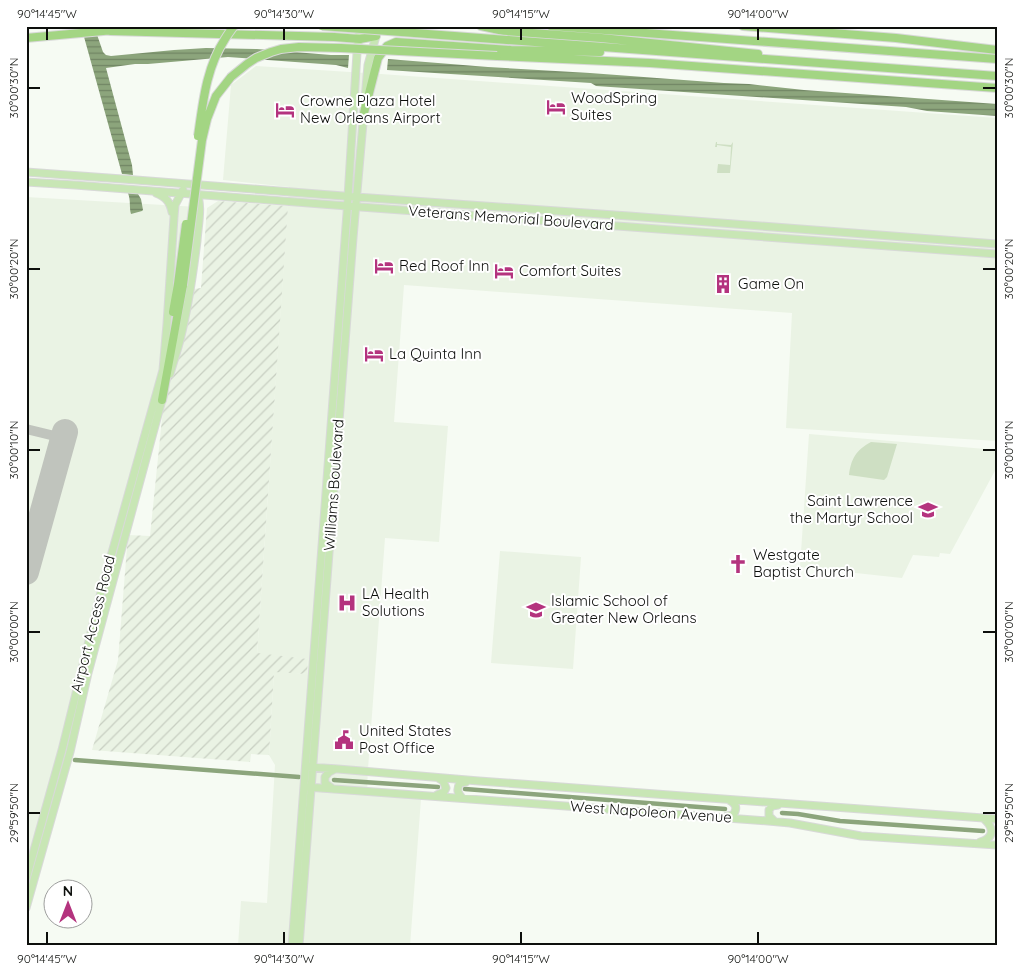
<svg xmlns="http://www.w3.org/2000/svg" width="1023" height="972" viewBox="0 0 1023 972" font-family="Quicksand,sans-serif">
	<defs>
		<pattern id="industrial-furrows" width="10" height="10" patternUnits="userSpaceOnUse" patternTransform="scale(1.25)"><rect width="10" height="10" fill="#eaf3e4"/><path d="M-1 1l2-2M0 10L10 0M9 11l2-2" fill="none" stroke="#c8cfc2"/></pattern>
		<pattern id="water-rules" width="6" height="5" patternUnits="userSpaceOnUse" patternTransform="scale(1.25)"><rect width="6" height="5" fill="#8ca57c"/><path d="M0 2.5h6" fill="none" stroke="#718564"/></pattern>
	</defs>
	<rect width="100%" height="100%" fill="#f6fbf3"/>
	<path fill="#eaf3e4" d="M256,66L381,74L997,118V441L786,428L792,313L404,285L394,422L448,426L439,542L385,538L368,769L367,795L421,799L410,946H238L241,901L267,903L275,765L269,755L274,671L307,674L308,659L257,654L289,187L223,180L231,85Z
		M26,197L198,207L189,279L176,343L108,606L72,754L26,919Z
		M809,434L997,450V467L950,554L940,553L939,557L913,555L902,578L800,567Z
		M500,551L581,557L573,669L491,663Z"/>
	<path fill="url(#industrial-furrows)" d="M218,201L288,206L257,653L308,659L307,674L274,672L269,755L251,754L250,762L92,750L118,660L128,535L150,536L163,409L194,289L201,288L207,208Z"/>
	<path fill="#cedfc3" d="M716,142H717V144L731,145L733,142L730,173H717L718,164L730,165L731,147L717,145V147H715Z
		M871,442L897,444L887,477L884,480L849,475C851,459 856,450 871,442Z"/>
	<path fill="url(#water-rules)" d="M81,26H94L103,52L106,55L111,56L174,50L206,48L257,49L331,55H349L348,68L336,65L228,57L148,64H135L106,68L132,165L133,175L122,174Z
		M388,59L488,67L590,73L724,83L749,84L804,90L997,104V116L927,111L906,107L596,86L591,83L387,70Z
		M128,193L138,194L141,199L143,210L142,211L131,214C129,207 131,201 128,193Z"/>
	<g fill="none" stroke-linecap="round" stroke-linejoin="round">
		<path stroke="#8ca57c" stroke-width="4.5" d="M75,760L299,777
			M334,780L438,787
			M465,789L725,809
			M782,813L798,814L840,821L983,831"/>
		<path stroke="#c0c4bd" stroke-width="10" d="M26,429L63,438"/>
		<path stroke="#c0c4bd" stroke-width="26" d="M26,572L65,432"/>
		<g stroke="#d8d9d8" stroke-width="9">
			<path id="major" d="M26,172L136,180L356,197L629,216L997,244
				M26,182L75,185L347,206L997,254
				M156,193C166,197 170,202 172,212
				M170,374C173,363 177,352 180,340C188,308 193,274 197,241C198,224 203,206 196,191
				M309,767L338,769L479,781L997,819
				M307,787L768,821L790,823L861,836L997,845
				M333,789L325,783V777L329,772L335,769
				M437,795L444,792L446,788L443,781L438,778
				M462,798C458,793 456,790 460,783L466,782
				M727,816L733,815C738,808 736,804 729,800
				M774,821L769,816V810L772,806L778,805
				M980,842C995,838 994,827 983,818
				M26,879L62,750L101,592L163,370L167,324L174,217L175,205L183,190
				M26,908L70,752L88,673L163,396
				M292,946L347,213L357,53L360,26
				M299,946L353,238L368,65L376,36L377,26"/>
		</g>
		<g stroke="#d8d9d8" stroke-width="10">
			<path id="highway" d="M481,26L504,31L601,38L758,54
				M551,26L997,59
				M743,26L896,38L997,50
				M110,31L334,37L360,39L376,36
				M26,38L114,30
				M507,40L997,76
				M497,56L650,63L997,88
				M364,113L378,58L387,46L396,42L511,50L600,52
				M173,312L178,284
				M162,400L183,285"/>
		</g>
		<use href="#major" stroke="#c8e6b5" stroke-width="7"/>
		<use href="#highway" stroke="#a3d583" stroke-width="8"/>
		<g stroke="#d8d9d8" stroke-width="10" stroke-linecap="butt">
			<path id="highway-bridge" d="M322,26L507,40
				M198,136C203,102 206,68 225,39C228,34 231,30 234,26
				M178,284L186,224
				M183,285L202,140L207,119L216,96L231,77L247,64L256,58L271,52L281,49L299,47L341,48L497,56"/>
		</g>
		<use href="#highway-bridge" stroke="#a3d583" stroke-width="8"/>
	</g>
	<path fill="none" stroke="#0d0f0c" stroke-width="2" d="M47,28V40M284,28V40M521,28V40M758,28V40M28,88H40M983,88H996M28,269H40M983,269H996M28,450H40M983,450H996M28,632H40M983,632H996M28,813H40M983,813H996M47,932V944M284,932V944M521,932V944M758,932V944"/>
	<defs>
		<g id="hotel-bare" transform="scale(1.5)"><path d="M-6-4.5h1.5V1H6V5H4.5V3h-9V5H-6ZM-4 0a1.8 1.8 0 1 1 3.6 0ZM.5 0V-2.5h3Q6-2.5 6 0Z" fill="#b4337e" stroke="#fff" stroke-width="2.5" paint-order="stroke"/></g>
		<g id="building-bare" transform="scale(1.5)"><path d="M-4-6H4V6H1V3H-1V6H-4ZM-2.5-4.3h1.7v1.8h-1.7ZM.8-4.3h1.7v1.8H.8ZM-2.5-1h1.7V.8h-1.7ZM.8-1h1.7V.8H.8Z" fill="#b4337e" stroke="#fff" stroke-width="2.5" paint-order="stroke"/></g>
		<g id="school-bare" transform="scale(1.5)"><path d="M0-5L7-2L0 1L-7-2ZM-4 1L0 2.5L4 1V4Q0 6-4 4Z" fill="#b4337e" stroke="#fff" stroke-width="2.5" paint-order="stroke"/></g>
		<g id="church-bare" transform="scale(1.5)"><path d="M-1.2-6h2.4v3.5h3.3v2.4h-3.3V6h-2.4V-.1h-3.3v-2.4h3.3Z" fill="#b4337e" stroke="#fff" stroke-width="2.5" paint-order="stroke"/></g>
		<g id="hospital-bare" transform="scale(1.5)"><path d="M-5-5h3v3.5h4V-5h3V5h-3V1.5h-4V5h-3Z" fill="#b4337e" stroke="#fff" stroke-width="2.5" paint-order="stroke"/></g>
		<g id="civic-bare" transform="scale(1.5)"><path d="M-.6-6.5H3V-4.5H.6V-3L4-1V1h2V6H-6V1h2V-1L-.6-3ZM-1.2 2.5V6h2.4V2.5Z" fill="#b4337e" stroke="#fff" stroke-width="2.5" paint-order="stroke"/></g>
	</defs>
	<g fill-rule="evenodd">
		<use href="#hotel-bare" x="556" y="107"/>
		<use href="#hotel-bare" x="285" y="110"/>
		<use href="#hotel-bare" x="384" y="266"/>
		<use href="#hotel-bare" x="504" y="271"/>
		<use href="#building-bare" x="723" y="284"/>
		<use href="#hotel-bare" x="374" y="354"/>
		<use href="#school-bare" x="928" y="510"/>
		<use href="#church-bare" x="738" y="564"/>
		<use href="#hospital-bare" x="347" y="603"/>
		<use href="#school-bare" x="536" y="610"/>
		<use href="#civic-bare" x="344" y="740"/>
	</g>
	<g text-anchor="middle" stroke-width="4" stroke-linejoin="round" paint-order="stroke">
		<g font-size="15" fill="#0d0f0c" stroke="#fff" text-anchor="start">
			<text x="571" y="103">WoodSpring<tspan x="571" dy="17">Suites</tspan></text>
			<text x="300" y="106">Crowne Plaza Hotel<tspan x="300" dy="17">New Orleans Airport</tspan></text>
			<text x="399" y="271">Red Roof Inn</text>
			<text x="519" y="276">Comfort Suites</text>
			<text x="738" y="289">Game On</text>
			<text x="389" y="359">La Quinta Inn</text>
			<text x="913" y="506" text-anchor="end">Saint Lawrence<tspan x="913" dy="17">the Martyr School</tspan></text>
			<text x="753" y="560">Westgate<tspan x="753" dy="17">Baptist Church</tspan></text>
			<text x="362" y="599">LA Health<tspan x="362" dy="17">Solutions</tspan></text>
			<text x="551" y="606">Islamic School of<tspan x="551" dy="17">Greater New Orleans</tspan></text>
			<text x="359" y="736">United States<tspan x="359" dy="17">Post Office</tspan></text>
		</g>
		<g font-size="15" fill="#0d0f0c" stroke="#fff">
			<text transform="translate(511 218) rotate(4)" y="5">Veterans Memorial Boulevard</text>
			<text transform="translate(334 485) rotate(-86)" y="5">Williams Boulevard</text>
			<text transform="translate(93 624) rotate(-76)" y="5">Airport Access Road</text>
			<text transform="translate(651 812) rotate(4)" y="5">West Napoleon Avenue</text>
		</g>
	</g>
	<rect width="1023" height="972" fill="none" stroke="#ffffff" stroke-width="55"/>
	<g transform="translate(68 904)"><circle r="24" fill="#ffffff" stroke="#9e9f9e"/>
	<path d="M0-4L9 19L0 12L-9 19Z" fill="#b4337e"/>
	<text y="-8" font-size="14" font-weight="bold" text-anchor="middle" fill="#0d0f0c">N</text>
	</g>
	<rect x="28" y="28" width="968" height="916" fill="none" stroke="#0d0f0c" stroke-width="2"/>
	<g font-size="12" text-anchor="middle" fill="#0d0f0c">
		<text x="47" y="18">90°14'45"W</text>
		<text x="284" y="18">90°14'30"W</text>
		<text x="521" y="18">90°14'15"W</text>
		<text x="758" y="18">90°14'00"W</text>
		<text transform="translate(14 88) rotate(-90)" y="4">30°00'30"N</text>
		<text transform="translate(1009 88) rotate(-90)" y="4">30°00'30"N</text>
		<text transform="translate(14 269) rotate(-90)" y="4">30°00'20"N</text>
		<text transform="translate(1009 269) rotate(-90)" y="4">30°00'20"N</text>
		<text transform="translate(14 450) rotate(-90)" y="4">30°00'10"N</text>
		<text transform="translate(1009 450) rotate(-90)" y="4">30°00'10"N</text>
		<text transform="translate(14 632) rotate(-90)" y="4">30°00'00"N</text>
		<text transform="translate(1009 632) rotate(-90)" y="4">30°00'00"N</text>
		<text transform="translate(14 813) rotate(-90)" y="4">29°59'50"N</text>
		<text transform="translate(1009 813) rotate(-90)" y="4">29°59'50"N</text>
		<text x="47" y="963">90°14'45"W</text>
		<text x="284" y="963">90°14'30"W</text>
		<text x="521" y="963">90°14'15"W</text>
		<text x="758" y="963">90°14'00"W</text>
	</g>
</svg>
